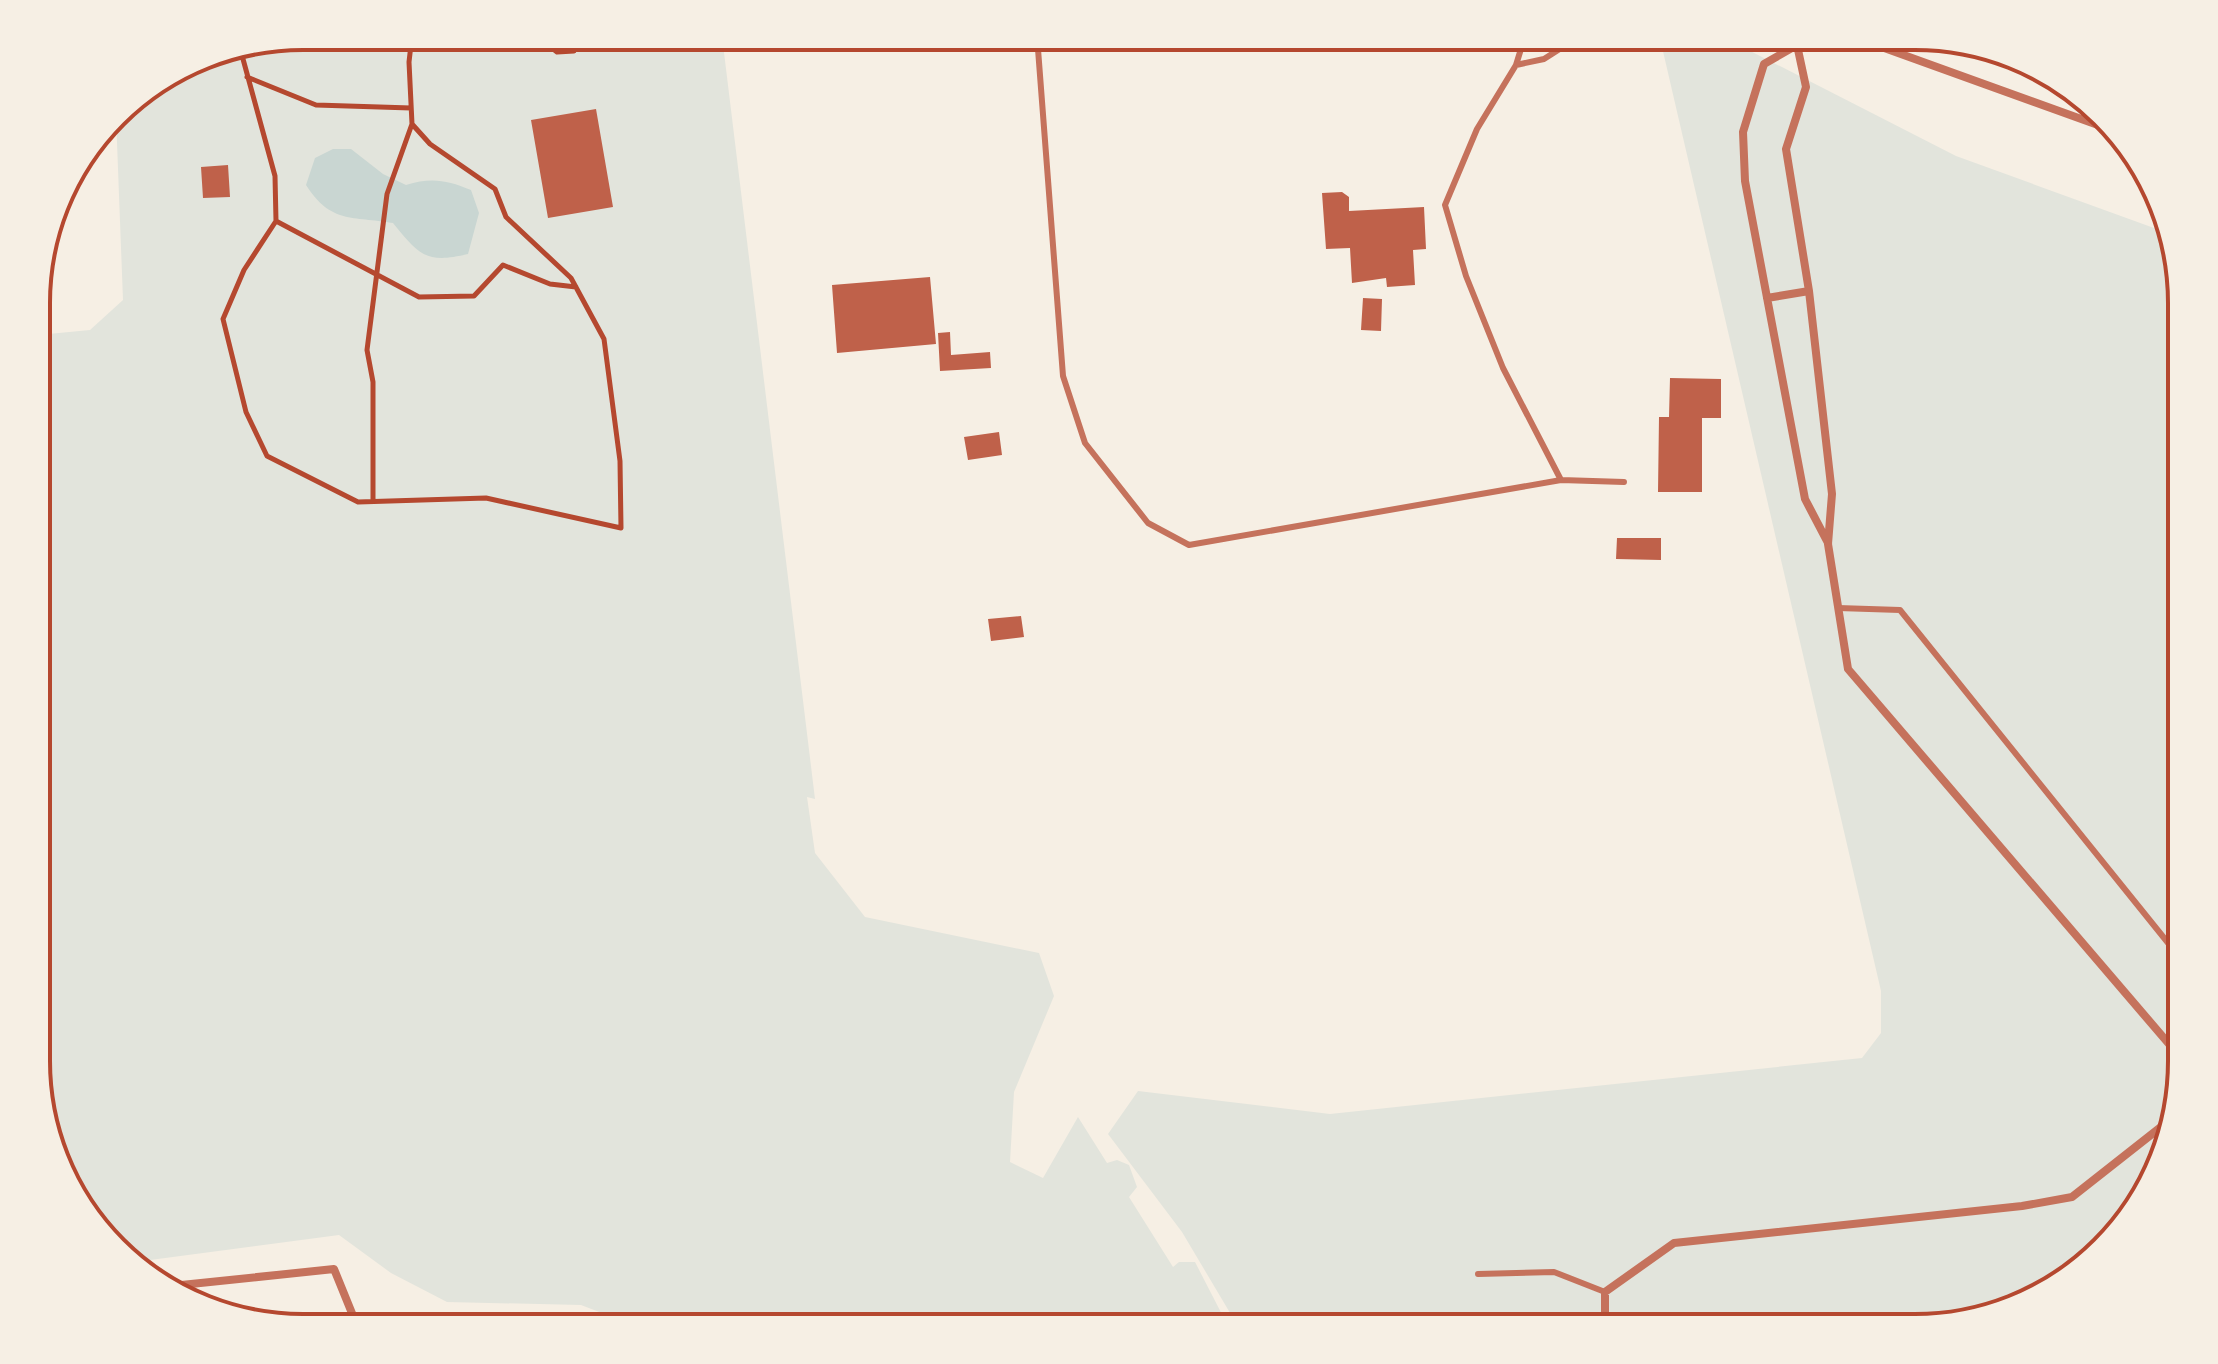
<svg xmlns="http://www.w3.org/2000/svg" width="2218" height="1364" viewBox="0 0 2218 1364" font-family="Signika,sans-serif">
	<rect width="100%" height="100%" fill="#f6efe4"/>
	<path fill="#e2e4dc" d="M303,36H722L815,799L807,797L815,853L865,917L1039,953L1054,996L1014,1092L1010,1162L1043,1178L1078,1117L1107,1163L1117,1160L1129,1165L1137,1187L1129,1197L1173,1267L1179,1262H1195L1229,1328H641L581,1305L447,1302L391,1273L339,1235L135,1262L72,1195L38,1096V335L90,330L123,300L116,116L127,103L201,56Z
		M1698,36H1721L1956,156L2165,232L2181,285V1078L2137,1209L2049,1292L1932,1327L1239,1328L1182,1232L1108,1134L1138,1091L1330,1114L1862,1058L1881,1033V991L1662,47Z"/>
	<path fill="#c9d6d2" d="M333,149H351L383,174L406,185C431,177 447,180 471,190L479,213L468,254C426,264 419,255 393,223C352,216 331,224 306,185L315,158Z"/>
	<path fill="#bf614a" d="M374,36H392V48L379,51L370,40Z
		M775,36H801L802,47L776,48Z
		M596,109L613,207L548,218L531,120Z
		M228,165L230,197L203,198L201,167Z
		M1342,192L1349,197V211L1424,207L1426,249L1413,250L1415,285L1387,287L1386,278L1352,283L1350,248L1326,249L1322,193Z
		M930,277L936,344L837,353L832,285Z
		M1363,298L1382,299L1381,331L1361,330Z
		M950,332L951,355L990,352L991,368L940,371L938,333Z
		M1670,378L1721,379V418H1702V492H1658L1659,417H1669Z
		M999,432L1002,455L968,460L964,437Z
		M1617,538H1661V560L1616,559Z
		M1021,616L1024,637L991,641L988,619Z"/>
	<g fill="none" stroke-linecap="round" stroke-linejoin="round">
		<path stroke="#b5482f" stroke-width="5" d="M537,36L557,52L574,51
			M240,48L275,176L276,221L244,270L223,319L246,412L267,456L358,502L486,498L621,528L620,461L604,339L571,278L506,217L495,189L430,144L412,124L409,62L412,36
			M247,77L316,105L411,108
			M276,221L419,297L474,296L503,265L550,284L576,287
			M373,501V382L367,350L387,194L412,124"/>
		<path stroke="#c5725c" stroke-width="6" d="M1037,36L1063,376L1085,443L1148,523L1189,545L1561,480
			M1525,36L1516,65L1477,129L1445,205L1466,276L1503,368L1561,480L1624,482
			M1516,65L1544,59L1580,36
			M1838,608L1900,610L2181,959
			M1478,1274L1554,1272L1605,1292"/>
		<path stroke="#c5725c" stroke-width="8" d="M1800,36L1797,45L1806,87L1786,149L1809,291L1832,494L1828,544L1848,669L2181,1058
			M1851,36L2109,129
			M1797,45L1764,64L1743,132L1745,181L1805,499L1828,543
			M1767,298L1809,291
			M162,1287L334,1269L358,1328
			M1605,1328V1292L1674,1243L2022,1206L2072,1197L2166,1123"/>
	</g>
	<path d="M0 0H2218V1364H0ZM303 50H1915A253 253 0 0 1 2168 303V1061A253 253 0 0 1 1915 1314H303A253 253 0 0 1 50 1061V303A253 253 0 0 1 303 50Z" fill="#f6efe4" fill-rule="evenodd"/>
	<path fill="none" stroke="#b5482f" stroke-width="4" d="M303 50H1915A253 253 0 0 1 2168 303V1061A253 253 0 0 1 1915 1314H303A253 253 0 0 1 50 1061V303A253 253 0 0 1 303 50Z"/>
</svg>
